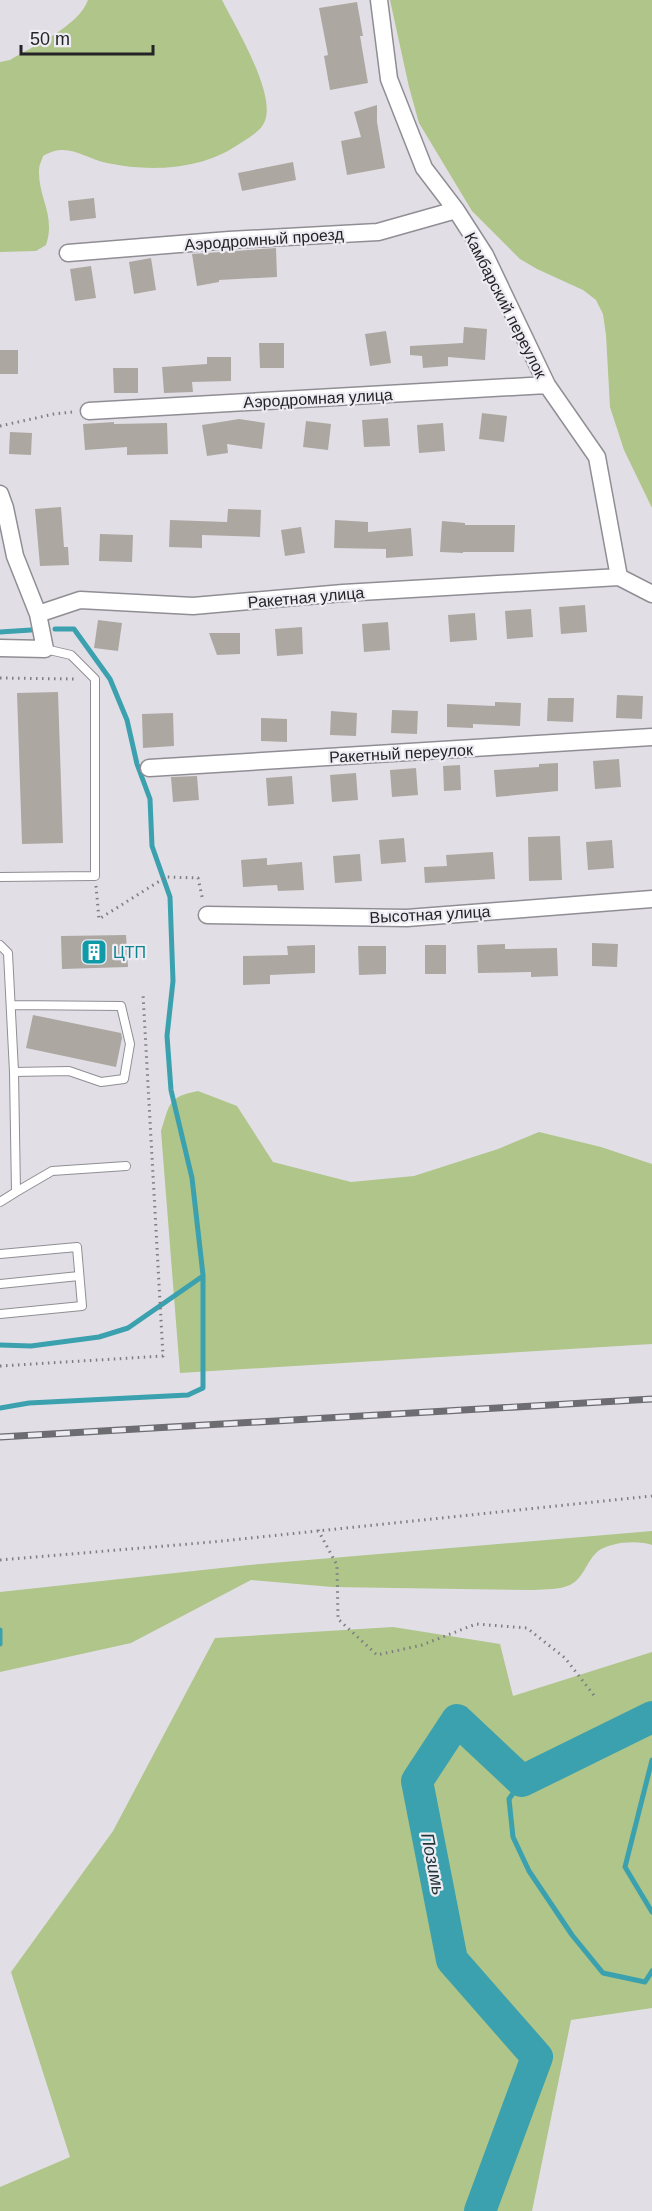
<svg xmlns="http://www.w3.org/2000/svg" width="652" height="2211" viewBox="0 0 652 2211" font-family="Helvetica,sans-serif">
	<rect width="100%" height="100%" fill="#e1dfe5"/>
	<path fill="#afc589" d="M88,0H222C235,26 278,96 264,123C259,133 245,140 236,146C200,170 149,172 107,163C83,158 68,141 43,156C42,160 39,165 39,170C38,198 56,215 46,245L36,251L0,252V62L10,60C33,46 79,26 88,0Z
		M390,0H652V508L624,450L610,407L606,335L603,314L596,300L583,290L537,269L520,259L472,211L419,123L409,87Z
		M198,1091L237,1106L273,1162L351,1182L414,1176L498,1149L539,1132L601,1147L652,1164V1344L180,1373L161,1131C170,1103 168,1097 198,1091Z
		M652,1531V1545C638,1540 609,1542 597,1552C586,1562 584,1578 570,1585C559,1590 545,1589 533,1590L332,1587L251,1580L131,1643L0,1672V1592L249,1565Z
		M393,1627L500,1644L513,1696L652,1652V2008L571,2020L532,2211H0V2187L70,2157L11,1972L113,1831L215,1638Z"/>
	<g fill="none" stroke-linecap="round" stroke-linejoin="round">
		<path stroke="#3ca1ae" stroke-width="5" d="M0,632L31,630
			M0,1345L31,1346L99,1337L128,1328L203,1276
			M0,1408L29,1403L188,1395L203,1388V1275L192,1178L171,1090L167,1036L173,981L170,897L152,846L150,799L137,764L127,720L110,679L74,629H55
			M0,1630V1644
			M652,1760L625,1867L652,1912
			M522,1781L509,1799L513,1837L529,1871L572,1935L603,1973L645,1982L652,1971"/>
		<path stroke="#3ca1ae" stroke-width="32" d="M480,2211L537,2057L452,1960L417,1781L457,1720L522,1781L652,1717"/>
	</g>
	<path fill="#ada7a2" d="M357,2L363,36H360L368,83L330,90L324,56L328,55L319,8Z
		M377,105V122L385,168L347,175L341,141L361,137L354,112Z
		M293,162L296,180L242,191L238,173Z
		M94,198L96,218L70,221L68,201Z
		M276,248L277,277L219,280V282L197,286L192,254Z
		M151,258L156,290L134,294L129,262Z
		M91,266L96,298L75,301L70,269Z
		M464,327L487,329L485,360L448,357V366L423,368L422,356L410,355V346L463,343Z
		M386,331L391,363L370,366L365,334Z
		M259,343H284V368H260Z
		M0,350H18V374H0Z
		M207,357H231V381L192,382L193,392L164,393L162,367L207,364Z
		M113,368H138V393H114Z
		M482,413L507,416L504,442L479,439Z
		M388,418L390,446L364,447L362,420Z
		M239,419L265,423L262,449L227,444L228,453L207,456L202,425Z
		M306,421L331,424L328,450L303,447Z
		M114,422V424L167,423L168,454L127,455V447L85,450L83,424Z
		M443,423L445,451L419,453L417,425Z
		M10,432L32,433L31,455L9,454Z
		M61,507L64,547H68L69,565L40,566L35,509Z
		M228,509L261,510L260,537L202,535V548L169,547L170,520L227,522Z
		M335,520L368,522V532L411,528L413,556L386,558V549L334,548Z
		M442,521L465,523V525H515L514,552H463V553L440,552Z
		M301,527L305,553L285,556L281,530Z
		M100,534L133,535L132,562L99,561Z
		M585,605L587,632L561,634L559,607Z
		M531,609L533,637L507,639L505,611Z
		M475,613L477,640L450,642L448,615Z
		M98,620L122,623L118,651L94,648Z
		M388,622L390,650L364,652L362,624Z
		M302,627L303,654L277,656L275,629Z
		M209,633H240V654L217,655Z
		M58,692L63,843L22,844L17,693Z
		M617,695L643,696L642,719L616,718Z
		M548,698H574L573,722L547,721Z
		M495,702L521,703L520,726L473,724V728L447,727V704L495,706Z
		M392,710L418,711L417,734L391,733Z
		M331,711L357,713L356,736L330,735Z
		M173,713L174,746L143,748L142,714Z
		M261,718L287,719V742L261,741Z
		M619,759L621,787L595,789L593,761Z
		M558,763V791L496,797L494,770L539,767V764Z
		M460,765L461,790L444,791L443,766Z
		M416,768L418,795L392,797L390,770Z
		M356,773L358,800L332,802L330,775Z
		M197,776L199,800L173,802L171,777Z
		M292,776L294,804L268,806L266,778Z
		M560,836L562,880L529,881L528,837Z
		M404,838L406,862L381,864L379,840Z
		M612,840L614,868L588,870L586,842Z
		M493,852L495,879L425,883L424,867L447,866L446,855Z
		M360,854L362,881L335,883L333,856Z
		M267,858V865L302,862L304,890L278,891L277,885L243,887L241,860Z
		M126,935L128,967L62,969L61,936Z
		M592,943L618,944L617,967L592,966Z
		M505,944V949L557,948L558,976L531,977V972L478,973L477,945Z
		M315,945V973L270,975V984L243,985V956L288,955L287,946Z
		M425,945H446V974H425Z
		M358,946H386V974L359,975Z
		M33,1015L121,1033L122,1038L116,1067L26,1048Z"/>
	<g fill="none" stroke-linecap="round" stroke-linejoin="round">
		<g stroke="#908e94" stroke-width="10">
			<path id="service" d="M0,877L95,876V679L71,655L45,649
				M0,945L8,953L14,1072L16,1192L0,1202
				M11,1005L121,1006L130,1044L124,1079L101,1082L69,1071L14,1072
				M16,1192L52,1171L126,1166
				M0,1254L77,1247L82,1306L0,1314
				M0,1284L79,1276"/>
		</g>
		<g stroke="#908e94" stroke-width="19">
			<path id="minor" d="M379,0L389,79L424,168L456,210L485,255L547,385L597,457L619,577
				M68,253L229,240L378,232L456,210
				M89,411L547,385
				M0,494L5,508L15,556L38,614
				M0,648L45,649L38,614L80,600L193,606L343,593L619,577L652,594
				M149,768L652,737
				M207,915L407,918L652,899"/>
		</g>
		<path stroke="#7e7d81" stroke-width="3" stroke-dasharray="1.5 4.5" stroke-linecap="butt" d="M0,426L54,414L72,412
			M0,678L76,679
			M96,886L99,919L166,877L198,878L203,901
			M0,1366L163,1356L143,994
			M318,1530L337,1565L338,1619L377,1655L422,1645L476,1624L527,1628L565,1658L596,1698
			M0,1560L212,1542L652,1496"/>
		<use href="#service" stroke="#fff" stroke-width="8"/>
		<use href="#minor" stroke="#fff" stroke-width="16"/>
		<g stroke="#6d6c70" stroke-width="7">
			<path id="rail" d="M0,1437L652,1399"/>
		</g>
		<use href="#rail" stroke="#eeecf3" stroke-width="4.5" stroke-dasharray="14" stroke-linecap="butt"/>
	</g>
	<defs>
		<g id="building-square" transform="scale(1.35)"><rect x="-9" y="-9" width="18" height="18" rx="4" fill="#0f9aa8" stroke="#eeecf3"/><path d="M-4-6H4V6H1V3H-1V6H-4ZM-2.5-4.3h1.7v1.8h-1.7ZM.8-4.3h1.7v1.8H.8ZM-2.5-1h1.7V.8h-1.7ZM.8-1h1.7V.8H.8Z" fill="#fff"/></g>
	</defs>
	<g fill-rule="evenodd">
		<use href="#building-square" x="94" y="952"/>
	</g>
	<g text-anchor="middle" stroke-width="4.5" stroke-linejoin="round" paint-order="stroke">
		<g font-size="16" fill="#242325" stroke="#eeecf3">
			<text transform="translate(264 239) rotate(-4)" y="6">Аэродромный проезд</text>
			<text transform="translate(506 305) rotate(63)" y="6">Камбарский переулок</text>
			<text transform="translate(318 398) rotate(-3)" y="6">Аэродромная улица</text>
			<text transform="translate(306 597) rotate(-5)" y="6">Ракетная улица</text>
			<text transform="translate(401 753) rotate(-3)" y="6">Ракетный переулок</text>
			<text transform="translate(430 914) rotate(-3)" y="6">Высотная улица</text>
		</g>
		<g font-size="16" fill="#0d838f" stroke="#eeecf3" text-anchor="start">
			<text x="113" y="958">ЦТП</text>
		</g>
		<g font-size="18" font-style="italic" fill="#1f363a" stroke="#eeecf3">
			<text transform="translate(433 1864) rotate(79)" y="6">Позимь</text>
		</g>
	</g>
	<path d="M21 45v9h132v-9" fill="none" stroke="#242325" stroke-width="3"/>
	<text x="30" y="45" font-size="18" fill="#242325" stroke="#eeecf3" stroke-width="4.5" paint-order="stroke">50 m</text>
</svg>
